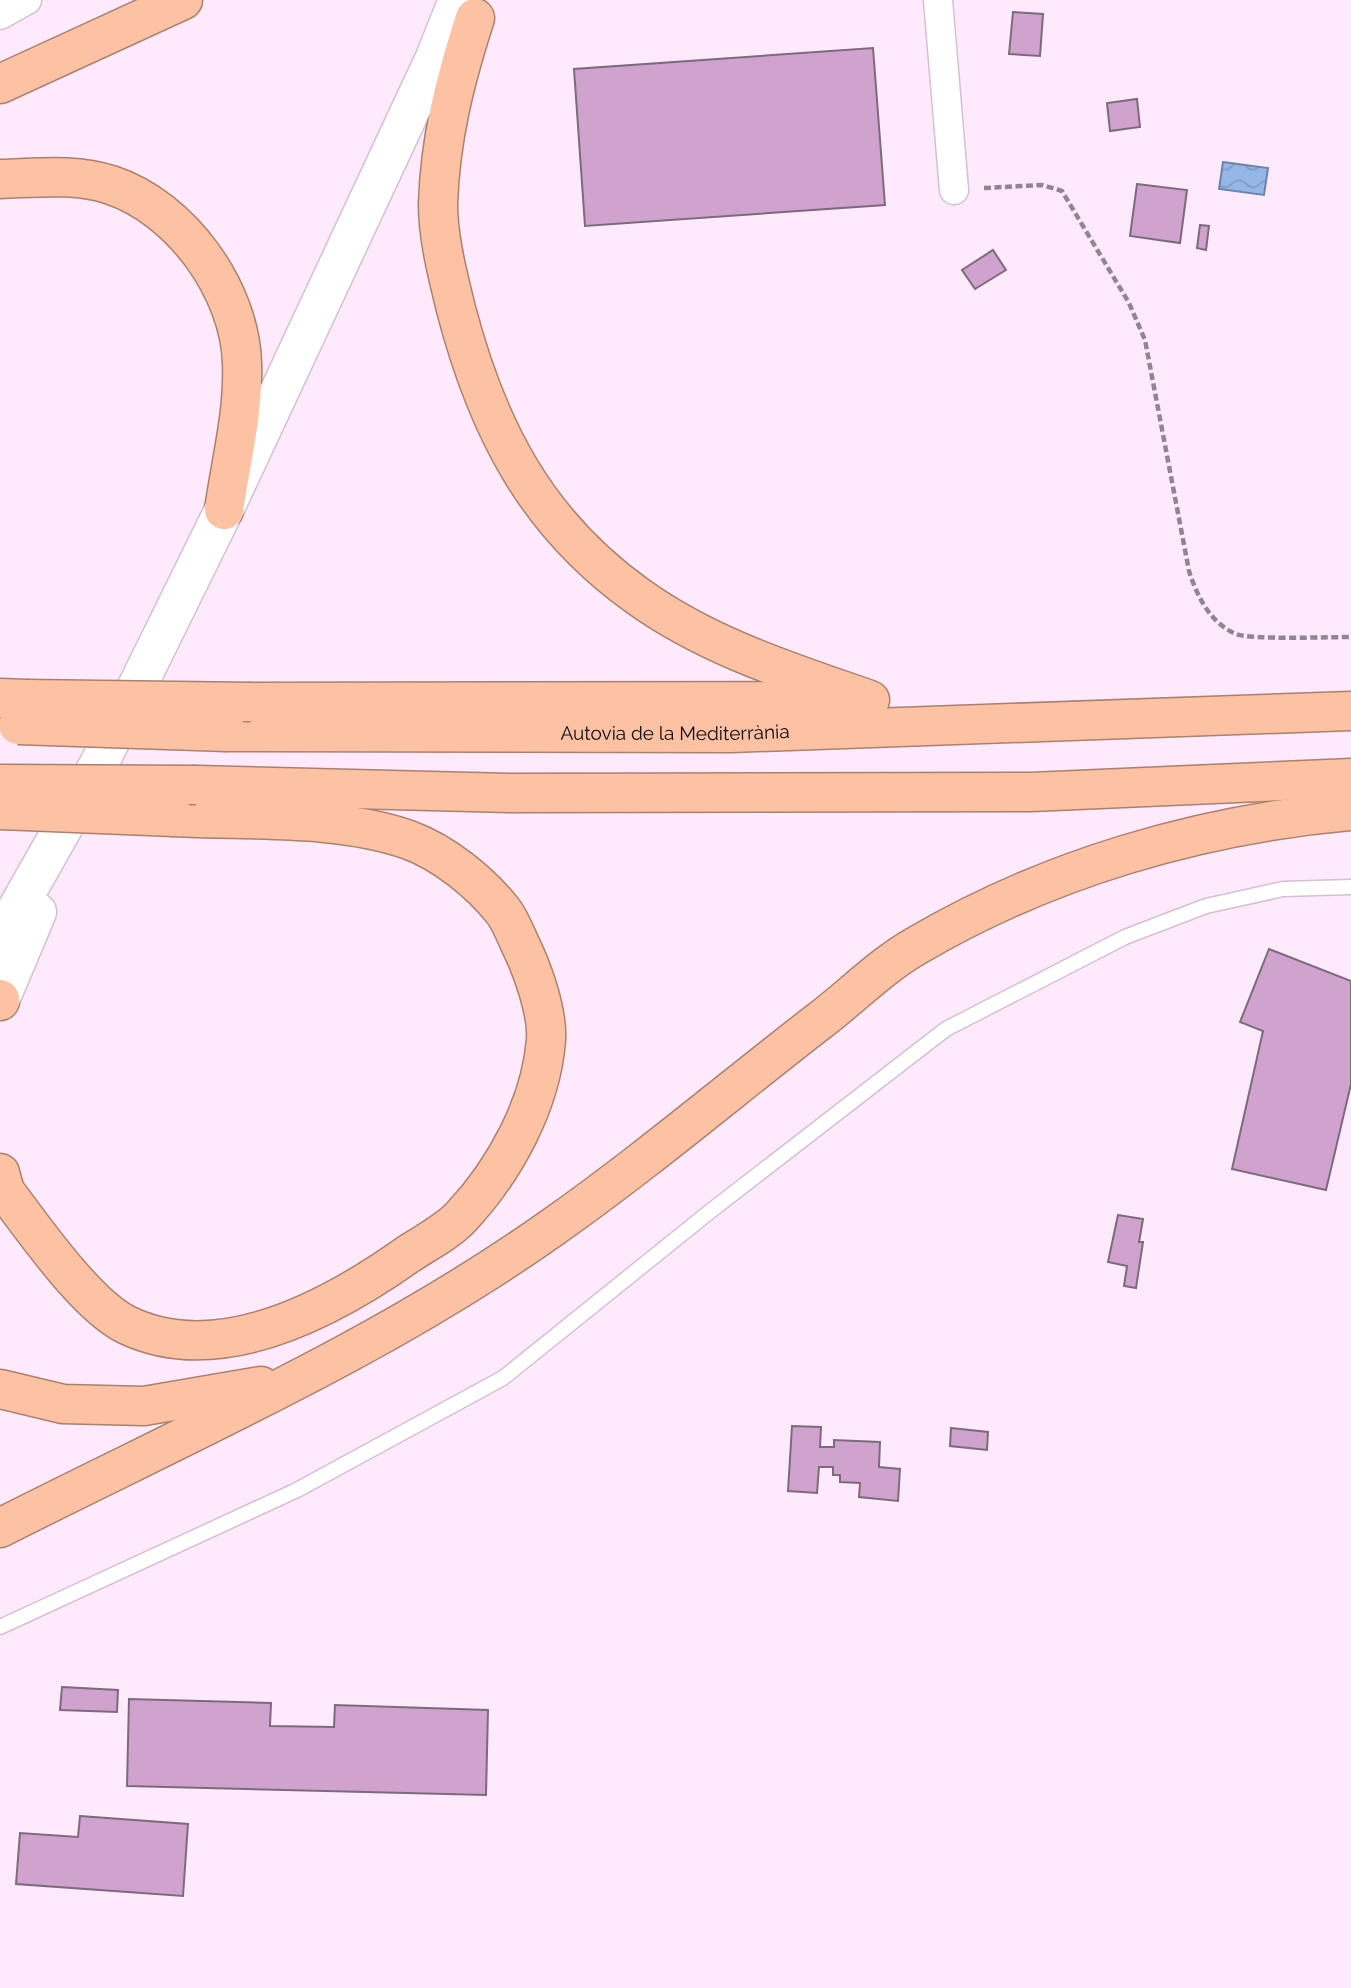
<svg xmlns="http://www.w3.org/2000/svg" width="1351" height="1988" viewBox="0 0 1351 1988" font-family="Raleway,sans-serif">
	<defs>
		<pattern id="water-waves" width="16" height="10" patternUnits="userSpaceOnUse" patternTransform="scale(1.75)"><rect width="16" height="10" fill="#95b7e8"/><path d="M0 5q4-4 8 0t8 0" fill="none" stroke="#7f9cc6"/></pattern>
	</defs>
	<rect width="100%" height="100%" fill="#feeafc"/>
	<path fill="url(#water-waves)" stroke="#6d83a7" stroke-width="2" d="M1223,162L1268,168L1264,195L1219,189Z"/>
	<path fill="#d0a2ce" stroke="#7c6b7b" stroke-width="2" d="M1013,12L1043,14L1040,56L1009,54Z
		M873,48L885,205L585,226L574,69Z
		M1137,99L1140,127L1110,131L1107,103Z
		M1137,184L1187,190L1180,243L1130,236Z
		M1200,225L1209,226L1206,250L1197,248Z
		M993,250L1006,270L975,289L962,270Z
		M1269,949L1351,981V1084L1326,1190L1232,1169L1263,1031L1240,1022Z
		M1118,1215L1143,1219L1139,1242H1143L1136,1288L1124,1286L1127,1266L1108,1262Z
		M792,1426L821,1427L820,1447H834V1440L880,1442L879,1467L900,1469L898,1501L859,1497L860,1483L840,1482V1475H833V1467H819L817,1493L788,1491Z
		M951,1428L988,1432L987,1450L950,1446Z
		M62,1687L118,1690L117,1712L60,1710Z
		M129,1699L271,1703L270,1726L334,1727L335,1705L488,1710L486,1795L127,1786Z
		M80,1816L188,1824L183,1896L16,1884L20,1833L78,1837Z"/>
	<g fill="none" stroke-linecap="round" stroke-linejoin="round">
		<g stroke="#d3c0d2" stroke-width="17">
			<path id="lane" d="M0,1627L297,1490L503,1378L708,1213L946,1029L1125,937L1206,906L1283,889L1351,887"/>
		</g>
		<g stroke="#d3c0d2" stroke-width="31">
			<path id="street" d="M938,0L954,190
				M0,15L27,0"/>
		</g>
		<g stroke="#d3c0d2" stroke-width="41">
			<path id="secondary" d="M0,939L99,764L224,510L434,60L458,0
				M0,1000L37,912"/>
		</g>
		<g stroke="#aa816f" stroke-width="41">
			<g id="highway">
				<path d="M475,18C455,80 440,139 438,204C438,239 448,276 456,309C487,428 536,524 639,597C709,647 790,672 870,700"/>
				<path d="M0,84L183,0"/>
				<path d="M0,179C37,178 75,173 111,185C181,208 240,290 242,363C244,413 231,461 224,510"/>
				<path d="M0,698L26,699"/>
				<path d="M251,702L842,701"/>
				<path id="s1" d="M227,732L731,733L1351,711"/>
				<path d="M196,785L510,793L1031,792L1351,778"/>
				<path d="M0,1001V999"/>
				<path d="M0,1173L5,1191C33,1228 86,1305 127,1325C221,1370 334,1307 410,1253C427,1242 448,1231 461,1217C505,1170 541,1104 546,1040C548,1012 532,968 520,944C515,933 510,920 503,911C480,882 444,853 409,840C338,815 249,821 174,817"/>
				<path d="M0,1389L63,1404L144,1406L261,1386"/>
				<path d="M0,1528C187,1433 381,1349 553,1227C644,1163 730,1090 818,1022C850,998 881,966 916,946C1047,869 1200,824 1351,811"/>
			</g>
		</g>
		<path stroke="#928491" stroke-width="4.5" stroke-dasharray="7 3.5" stroke-linecap="butt" d="M984,188L1042,185L1062,191L1129,303L1145,340L1189,571C1197,596 1210,623 1236,634C1251,640 1329,637 1351,637"/>
		<use href="#lane" stroke="#fff" stroke-width="14"/>
		<use href="#street" stroke="#fff" stroke-width="28"/>
		<use href="#secondary" stroke="#fff" stroke-width="38"/>
		<use href="#highway" stroke="#fdc2a3" stroke-width="38"/>
		<g stroke="#aa816f" stroke-width="41" stroke-linecap="butt">
			<path id="highway-bridge" d="M26,699L251,702
				M18,725L227,732
				M0,784L196,785
				M0,810L174,817"/>
		</g>
		<use href="#highway-bridge" stroke="#fdc2a3" stroke-width="38"/>
	</g>
	<g text-anchor="middle" stroke-width="5" stroke-linejoin="round" paint-order="stroke">
		<g font-size="19" fill="#0f090f" stroke="#fefefe">
			<text dy="7" stroke="none"><textPath href="#s1" startOffset="448">Autovia de la Mediterrània</textPath></text>
		</g>
	</g>
</svg>
